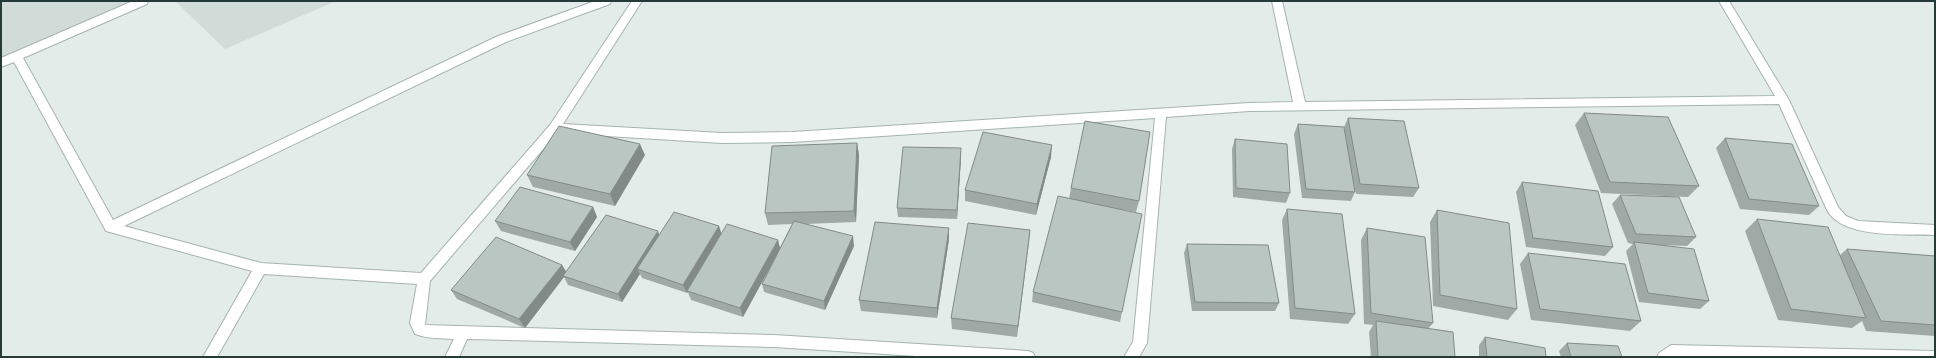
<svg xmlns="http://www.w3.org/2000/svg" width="1936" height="358" viewBox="0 0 1936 358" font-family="'Alegreya Sans',sans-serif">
	<rect width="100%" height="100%" fill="#e3ece9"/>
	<path fill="#d1dbd8" d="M1,1H143L1,63Z
		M175,1H336L225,49Z"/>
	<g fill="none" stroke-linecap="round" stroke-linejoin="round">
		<g stroke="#a6b3b0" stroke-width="2">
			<path id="minor" d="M133,1H148L147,4L23,58L113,220L498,36L595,1H611L610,4L506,42L124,226L261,263L421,273L550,125L632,1H642L563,124L722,133L792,132L1249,103L1293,102L1272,1H1282L1305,102L1775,96L1719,1H1729L1789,100L1838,207L1846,216L1858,221L1935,225V235C1906,234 1842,239 1827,210L1779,104L1249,111L1166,117L1147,343L1139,357H1124L1133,342L1155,118L792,142L722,143L557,133L430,281L425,325L774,335L1028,351L1033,353L1035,357H932L774,347L467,339L459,357H445L454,339C440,338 428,339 415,334L410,323L417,284L264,274L217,357H203L252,271L106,231L14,62L1,67V58Z
				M1671,345L1935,351V357H1657L1659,353Z"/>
		</g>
		<use href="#minor" fill="#fff" fill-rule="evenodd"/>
	</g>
	<path fill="#9faaa7" d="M1584,113L1699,186L1688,197L1601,193L1575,125Z
		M1348,118L1419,188L1413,197L1356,194L1353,179L1355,192L1351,201L1302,198L1294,134L1298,124L1344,127Z
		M1725,138L1819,206L1809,215L1740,209L1716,148Z
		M1235,139L1290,193L1286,203L1233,197L1232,149Z
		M857,143L859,155L856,222L805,224L854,246L825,310L764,292L762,284L769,269L743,317L691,300L688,292L687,293L642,278L640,274L622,302L568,285L564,277L525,328L457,299L451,290L562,265L566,272L659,235L721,234L778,240L780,248L792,224L768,225L765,213Z
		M645,155L615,206L533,187L527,175Z
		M1051,157L1036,215L965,201V190Z
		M961,158L957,219L898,217L897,208Z
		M1522,182L1613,247L1605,256L1526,247L1516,192Z
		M1071,188L1139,201L1136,212L1120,209L1122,312L1120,322L1032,302L1033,292L1069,199Z
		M1620,195L1696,237L1687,246L1659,245L1709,301L1700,309L1639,302L1626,251L1633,244L1628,243L1612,204Z
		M593,207L597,217L575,251L501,231L495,221Z
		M1287,209L1355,314L1348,324L1290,319L1282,220Z
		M1437,210L1517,309L1508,320L1433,306L1430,222Z
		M1757,219L1840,255L1847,249L1935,256V336L1866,331L1862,321L1852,328L1778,320L1745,231Z
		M949,228V239L937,318L861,311L859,300Z
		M1367,228L1433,323L1428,329L1455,357H1371L1369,332L1373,325L1364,324L1361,240Z
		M1030,230L1017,337L952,329L951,318Z
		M1187,244L1279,303L1275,311H1192L1184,253Z
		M1528,253L1641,321L1630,331L1531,320L1520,264Z
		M1485,337L1546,357H1479V345Z
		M1567,343L1622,357H1561L1559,351Z"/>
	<path fill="#828b88" d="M857,143L859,155L856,222L854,211Z
		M640,144L645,155L615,206L610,194Z
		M1052,145L1051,157L1036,215L1037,204Z
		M961,148V158L957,219V210Z
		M593,207L597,217L575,251L570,242Z
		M719,226L722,235L687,293L683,285Z
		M949,228V239L937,318V308Z
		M1030,230L1029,242L1017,337L1018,326Z
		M658,231L661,240L637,269L640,274L622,302L618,294Z
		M853,236L854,246L825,310L824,301Z
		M778,240L780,249L743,317L740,308Z
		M562,265L567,273L563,276L564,277L525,328L519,319Z"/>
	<path fill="#b9c6c2" stroke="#828b88" d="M1584,113L1668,117L1699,186L1610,182Z
		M1348,118L1404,121L1419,188L1360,184Z
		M1085,121L1150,132L1139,201L1071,188Z
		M1298,124L1344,127L1355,192L1306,189Z
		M559,126L640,144L610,194L527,175Z
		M983,132L1052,145L1037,204L965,190Z
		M1725,138L1792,144L1819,206L1749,199Z
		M1235,139L1287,144L1290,193L1236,188Z
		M857,143L854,211L765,213L772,146Z
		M903,147L961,148L957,210L897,208Z
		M1522,182L1598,191L1613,247L1533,238Z
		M520,187L593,207L570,242L495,221Z
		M1620,195L1679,197L1696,237L1636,234Z
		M1058,196L1142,214L1122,312L1033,292Z
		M1287,209L1342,214L1355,314L1295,308Z
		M1437,210L1509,223L1517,309L1440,295Z
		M674,212L719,226L683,285L637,269Z
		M606,215L658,231L618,294L563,276Z
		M1757,219L1828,227L1866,318L1791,309Z
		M794,221L853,236L824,301L762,284Z
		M875,222L949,228L937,308L859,300Z
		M968,223L1030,230L1018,326L951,318Z
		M727,224L778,240L740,308L687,291Z
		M1367,228L1425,237L1433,323L1371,313Z
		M496,237L562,265L519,319L451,290Z
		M1634,242L1694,249L1709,301L1648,293Z
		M1187,244L1268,245L1279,303L1195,302Z
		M1847,249L1935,256V325L1881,321Z
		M1528,253L1625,264L1641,321L1540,309Z
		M1376,321L1453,332L1455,357H1378Z
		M1485,337L1545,348L1546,357H1487Z
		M1567,343L1618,346L1622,357H1571Z"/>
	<rect width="1936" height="358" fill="none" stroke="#253b38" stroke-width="4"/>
</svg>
